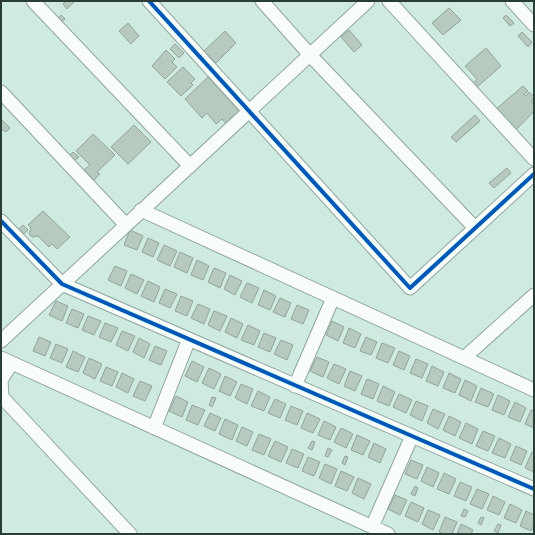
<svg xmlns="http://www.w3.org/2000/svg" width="535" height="535" viewBox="0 0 535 535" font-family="'IBM Plex Sans',sans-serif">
	<rect width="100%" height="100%" fill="#cfeae0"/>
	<path fill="#b6cac0" stroke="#92a49b" d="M66,1H75L67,9L63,4Z
		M449,8L461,20L443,35L432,23Z
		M61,15L65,19L60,24L56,20Z
		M506,15L514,23L510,26L503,18Z
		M128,23L139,36L131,44L119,31Z
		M349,30L362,45L354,52L341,37Z
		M225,31L236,43L216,63L204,51Z
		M522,32L532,42L528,47L518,36Z
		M175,44L184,53L179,58L170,49Z
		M486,48L501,66L476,88L472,84L477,79L465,66Z
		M166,50L175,59L172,62L177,67L165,79L152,66Z
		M183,67L195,79L191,83L193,85L181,96L167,82Z
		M208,77L241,113L228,126L222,119L216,124L207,113L202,118L185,99Z
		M523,86L528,91L524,94L526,96L529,92L534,97L531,102L534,103V111L515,131L495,110Z
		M475,115L480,121L456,142L451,137Z
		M1,119L10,128L6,132L1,129Z
		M134,125L151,142L128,164L111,147Z
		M93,134L115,155L97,172L100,174L93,181L83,171L90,165L76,151Z
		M73,152L79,157L74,161L69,156Z
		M507,168L511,173L494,188L489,183Z
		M43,211L70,237L57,249L52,244L49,247L38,236L32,237L29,234L31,228L28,225Z
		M23,225L28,230L20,237L15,233Z
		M130,230L143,236L137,250L124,245Z
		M148,238L159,243L153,257L142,252Z
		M164,245L177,251L170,266L157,260Z
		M180,252L193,258L187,273L174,267Z
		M197,260L209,266L203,280L191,275Z
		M115,266L127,271L121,286L108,280Z
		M214,268L226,273L220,288L208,282Z
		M131,274L144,280L137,294L125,288Z
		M230,275L242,281L235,295L224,289Z
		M148,281L160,287L154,302L141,296Z
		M247,283L259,288L252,303L240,297Z
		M165,289L177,294L170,308L159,303Z
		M264,290L276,296L270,310L258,305Z
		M181,296L193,301L187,316L175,311Z
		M280,298L291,303L285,317L273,312Z
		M56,301L68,306L62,321L49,315Z
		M198,304L210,309L204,324L191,318Z
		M297,305L309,310L303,324L291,319Z
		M72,309L84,314L78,328L66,323Z
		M214,311L227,316L220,331L208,325Z
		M88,316L101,321L94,335L82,330Z
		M231,318L243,324L237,338L225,332Z
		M332,321L344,327L338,341L326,335Z
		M105,323L118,328L111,342L99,337Z
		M248,325L260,331L254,345L241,340Z
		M349,328L361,334L355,348L343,343Z
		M122,331L135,336L128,351L116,345Z
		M264,333L276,338L270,352L258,347Z
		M39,337L51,342L45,356L33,351Z
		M366,337L377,342L371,355L360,351Z
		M139,338L150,344L144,358L133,352Z
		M281,340L293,345L287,360L274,354Z
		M382,343L395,348L388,363L376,358Z
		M56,344L68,349L62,363L50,358Z
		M155,346L167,351L161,365L149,360Z
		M73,351L85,357L78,372L66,367Z
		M399,351L410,356L404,370L393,365Z
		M317,357L329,362L323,377L310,371Z
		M89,358L102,364L95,379L83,373Z
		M416,359L428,364L422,378L410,373Z
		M192,361L204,367L197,382L185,376Z
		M334,364L346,369L339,384L327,378Z
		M432,366L444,372L438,386L426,381Z
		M106,367L118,372L112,386L100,381Z
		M209,368L221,374L214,389L202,383Z
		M350,371L362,376L355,391L344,386Z
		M122,373L134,379L128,393L116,387Z
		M449,373L461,379L455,393L443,388Z
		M225,376L237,382L230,396L219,391Z
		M367,379L379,384L373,399L361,394Z
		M465,380L477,386L471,401L459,395Z
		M140,381L152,386L145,401L133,396Z
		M241,384L253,389L247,404L235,398Z
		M383,386L395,392L389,406L377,401Z
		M481,388L494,394L488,407L475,402Z
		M258,391L270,397L264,411L251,406Z
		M399,394L412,400L406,413L393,407Z
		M498,395L510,401L504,415L492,410Z
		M176,396L188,402L182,417L169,411Z
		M212,397L216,398L212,407L209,405Z
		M275,399L286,404L280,418L268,413Z
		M416,401L428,406L422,421L410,415Z
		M515,402L526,408L520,422L508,417Z
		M192,405L205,410L198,425L186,420Z
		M291,406L303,411L297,425L285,420Z
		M433,409L445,414L438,429L427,423Z
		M531,410L534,411V428L525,424Z
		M210,413L221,418L215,431L204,426Z
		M307,413L320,419L313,433L301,428Z
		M449,416L461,422L455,436L443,430Z
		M225,419L238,425L232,440L219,434Z
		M324,421L336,427L330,440L318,435Z
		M466,423L478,429L472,444L459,438Z
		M242,427L253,432L247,446L236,441Z
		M341,428L353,434L346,448L334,442Z
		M483,431L495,436L488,451L476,446Z
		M259,434L271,439L264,455L252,450Z
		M357,435L370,441L363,455L351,450Z
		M499,438L511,444L505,458L492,453Z
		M275,441L288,447L281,462L268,456Z
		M312,441L315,442L312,450L308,448Z
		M374,443L386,449L380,463L368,457Z
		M516,446L527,451L521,465L510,460Z
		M328,448L332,450L328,457L325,456Z
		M292,449L304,454L298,468L286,463Z
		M532,452L534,453V472L525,468Z
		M345,456L348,457L345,465L342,463Z
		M308,457L320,462L314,476L302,471Z
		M411,460L423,465L417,479L405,474Z
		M325,464L337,469L331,484L319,478Z
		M427,467L439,473L433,487L421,481Z
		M341,471L354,477L347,491L335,486Z
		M444,473L456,479L449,494L437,489Z
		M358,478L371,484L364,499L352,493Z
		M460,482L472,487L466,501L454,496Z
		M415,486L418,488L415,496L411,494Z
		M477,489L489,494L482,509L470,504Z
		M395,495L407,500L400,515L388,509Z
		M493,496L505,502L499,515L487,510Z
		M411,502L424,508L418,522L405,516Z
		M510,504L522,510L516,523L504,518Z
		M464,509L468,511L465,517L461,516Z
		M428,510L440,515L433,530L422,524Z
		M526,511L534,515V525L531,531L520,526Z
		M445,517L457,522L452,534H444L439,532Z
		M481,517L484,518L481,525L478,523Z
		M461,524L473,530L471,534H457Z
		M498,524L501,525L498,533L494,531Z"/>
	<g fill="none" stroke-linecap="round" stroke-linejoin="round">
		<g stroke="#91a59e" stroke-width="15">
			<path id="minor" d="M33,1L190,166
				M149,1L410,288L534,174
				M262,1L310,55L475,228
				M389,1L534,159
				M512,1L534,25
				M1,92L126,225
				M141,210L534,390
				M1,221L62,284L534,489
				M1,341L368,1
				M1,358L388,534
				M464,358L534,295
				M12,363L1,380L2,397L130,534
				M295,386L333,298
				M154,428L189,339
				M372,527L412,436"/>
		</g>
		<use href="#minor" stroke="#f8fcfa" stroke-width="13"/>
		<g stroke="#e1fdf3" stroke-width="6">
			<path id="cycleway" d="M149,1L410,288L534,174
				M1,221L62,284L534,489"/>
		</g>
		<use href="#cycleway" stroke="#0057b8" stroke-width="4"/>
	</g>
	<rect width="535" height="535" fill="none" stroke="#293c35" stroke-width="4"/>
</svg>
